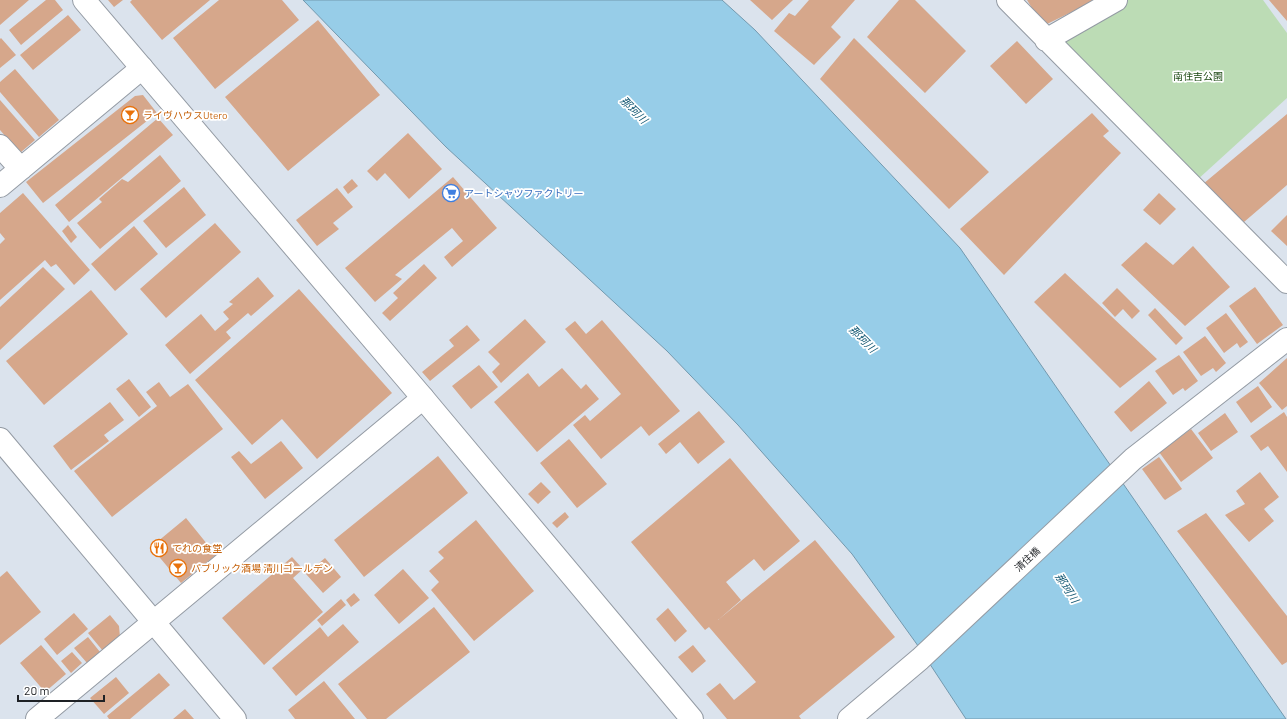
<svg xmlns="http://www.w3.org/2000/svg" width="1287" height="719" viewBox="0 0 1287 719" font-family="Barlow,'Noto Sans JP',sans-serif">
	<rect width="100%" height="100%" fill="#dbe3ed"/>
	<path fill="#bcdcb5" d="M1126,0H1263L1287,33V98L1196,181L1056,42Z"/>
	<path fill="#97cde8" stroke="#7399ae" d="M303,0H722L755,30L960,248L1286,719H966L916,643L852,554L738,425L667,351L446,147Z"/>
	<path fill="#d6a78b" d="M0,0H29L0,25Z
		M46,0H55L63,10L21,45L9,30Z
		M108,0H123L114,7Z
		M132,0H210L162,40L130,2Z
		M219,0H282L299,20L215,89L173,38Z
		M750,0H793L772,20Z
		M809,0H855L831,27L841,37L814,65L774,31L789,13L795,16Z
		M899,0H915L966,51L925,93L867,37Z
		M1027,0H1094V1L1043,26Z
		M1269,0H1287V21Z
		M68,15L81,30L33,70L20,55Z
		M318,20L380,95L288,171L225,97Z
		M1,38L16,55L0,68V39Z
		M854,38L989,172L949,209L820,79Z
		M1017,41L1053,79L1026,104L990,66Z
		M15,69L59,120L39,137L0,92V82Z
		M143,95L157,113L43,203L26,182L135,96Z
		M0,100L35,140L20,153L0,130Z
		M1092,113L1109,131L1103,136L1121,153L1004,275L960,229Z
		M1287,114V185L1244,222L1203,184Z
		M158,118L173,135L69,222L55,205Z
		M408,133L442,169L409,199L385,173L377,181L367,171Z
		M160,155L181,181L100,249L77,223L102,202L99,199L122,179L128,182Z
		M453,177L497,228L452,267L444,257L463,241L452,228L395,275L402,279L375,302L345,268Z
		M352,179L358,186L348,194L343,187Z
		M184,187L206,215L166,248L143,221Z
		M337,188L353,207L333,223L339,229L317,246L296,220Z
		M23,193L90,270L74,285L56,264L51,267L45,260L0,300V244L5,239L0,233V213Z
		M1159,193L1176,209L1160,225L1143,210Z
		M1287,215V246L1271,231Z
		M215,223L241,252L166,318L140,289Z
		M68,225L77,237L71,243L62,231Z
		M134,226L158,254L115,291L91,264Z
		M1146,242L1173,265L1193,246L1230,287L1185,326L1121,265Z
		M424,264L437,278L390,321L382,313L398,298L393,293Z
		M43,267L65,289L0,350V307Z
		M1065,273L1157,359L1120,388L1034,302Z
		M258,277L274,296L251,316L248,313L226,332L231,338L190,374L165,345L201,314L215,331L229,319L223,312L233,304L229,302Z
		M1255,287L1283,325L1257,344L1229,306Z
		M1117,288L1140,311L1132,319L1123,309L1115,317L1102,303Z
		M299,289L392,393L317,459L282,419L252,445L195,380Z
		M91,290L128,334L44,405L6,361Z
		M1155,308L1183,338L1176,345L1148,315Z
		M1226,313L1248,342L1240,348L1237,343L1224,353L1206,328Z
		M525,319L546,342L501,383L492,372L500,364L488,352Z
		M602,320L680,411L649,436L641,426L601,459L573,425L585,415L590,421L621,394L565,329L575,321L586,334Z
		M467,325L480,340L430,381L422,372L454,346L449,340Z
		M1205,336L1226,363L1216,372L1213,368L1201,376L1183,352Z
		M1179,355L1198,381L1185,391L1183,388L1173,395L1155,371Z
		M1287,358V406L1282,410L1259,383Z
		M479,365L498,387L471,409L452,386Z
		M562,368L581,389L586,384L599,399L537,452L494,402L528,373L539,387Z
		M129,379L151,407L139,417L116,389Z
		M1149,381L1167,403L1131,432L1114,412Z
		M159,382L170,397L188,384L223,429L112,517L74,471L157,406L146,392Z
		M1258,386L1272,407L1251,423L1236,402Z
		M110,402L124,420L104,435L109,441L71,470L53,446Z
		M699,411L725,442L698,464L680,442L666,454L658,444Z
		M1284,412L1287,417V472L1268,446L1261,451L1250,436Z
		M1225,413L1238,432L1211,451L1198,433Z
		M1191,429L1213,458L1181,482L1159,452Z
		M569,439L607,484L577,508L540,463Z
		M281,441L303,468L265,499L231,457L239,451L251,464Z
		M438,456L468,493L364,577L334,540Z
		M1159,457L1182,489L1165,500L1163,498L1142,469Z
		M730,458L800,541L764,571L754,559L726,582L741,600L718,620L815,540L895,637L799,716L801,719H727L706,694L720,683L734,700L756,682L709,627L705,630L631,542Z
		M1260,472L1279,497L1264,509L1274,521L1249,542L1225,515L1245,504L1236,491Z
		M541,482L551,492L538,504L528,494Z
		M565,512L569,517L557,528L552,523Z
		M1206,513L1287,616V662L1282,665L1177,531Z
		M186,518L216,555L181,583L151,547Z
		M476,520L534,591L474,641L431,590L439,582L429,571L444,558L438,552Z
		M292,557L303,569L293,578L323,612L264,665L222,618Z
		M325,558L341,577L323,593L306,574Z
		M403,569L429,598L399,624L374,595Z
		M7,571L41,612L0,645V577Z
		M354,593L360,600L351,607L346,600Z
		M341,599L346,605L322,626L317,620Z
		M434,607L470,652L386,719H367L338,684Z
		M668,608L687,631L675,642L656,619Z
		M74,613L88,629L57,655L44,639Z
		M110,615L119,626L120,637L103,651L88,633Z
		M343,624L359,642L296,696L272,668L320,627L328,637Z
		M88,637L100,652L87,663L74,648Z
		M41,645L66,674L45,692L20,663Z
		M693,645L706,661L692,673L678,657Z
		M72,652L82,663L71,673L61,661Z
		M159,673L170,685L130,719H109L107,716Z
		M116,677L129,693L104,714L90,698Z
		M324,681L355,719H295L288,710Z
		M185,709L194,719H173Z"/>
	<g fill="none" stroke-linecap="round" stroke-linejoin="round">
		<g stroke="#949ba4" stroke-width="24">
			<path id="minor" d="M1008,0L1287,282
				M1046,40L1116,0
				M0,146L21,169
				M0,186L142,68
				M37,719L423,398
				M849,719L920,659L1133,459L1287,339"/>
		</g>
		<g stroke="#949ba4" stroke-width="24">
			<path id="tertiary" d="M84,0L423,398L692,719
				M0,439L235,719"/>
		</g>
		<use href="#minor" stroke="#fff" stroke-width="22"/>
		<use href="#tertiary" stroke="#fff" stroke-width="22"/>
	</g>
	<defs>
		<g id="bar-ring" transform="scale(0.9)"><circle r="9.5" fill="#fff" stroke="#e8710a" stroke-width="1.5"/><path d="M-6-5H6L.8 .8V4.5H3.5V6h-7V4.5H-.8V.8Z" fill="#e8710a"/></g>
		<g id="supermarket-ring" transform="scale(0.9)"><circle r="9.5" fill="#fff" stroke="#3f7fe0" stroke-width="1.5"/><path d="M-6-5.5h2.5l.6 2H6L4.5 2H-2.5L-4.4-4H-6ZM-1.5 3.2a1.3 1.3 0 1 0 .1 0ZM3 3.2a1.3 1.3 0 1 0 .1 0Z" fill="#3f7fe0"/></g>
		<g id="restaurant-ring" transform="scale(0.9)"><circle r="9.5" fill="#fff" stroke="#e8710a" stroke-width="1.5"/><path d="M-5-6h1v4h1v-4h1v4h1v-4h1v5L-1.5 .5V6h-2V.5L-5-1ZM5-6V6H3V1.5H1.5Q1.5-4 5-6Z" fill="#e8710a"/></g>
	</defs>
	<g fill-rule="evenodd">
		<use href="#bar-ring" x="130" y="115"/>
		<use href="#supermarket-ring" x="451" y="193"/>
		<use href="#restaurant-ring" x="159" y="548"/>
		<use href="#bar-ring" x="178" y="568"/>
	</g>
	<g text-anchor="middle" stroke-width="3.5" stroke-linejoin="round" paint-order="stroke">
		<g font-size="10" fill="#18460f" stroke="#fff">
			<text x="1198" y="80">南住吉公園</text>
		</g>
		<g font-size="10" fill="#c56008" stroke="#fff" text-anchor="start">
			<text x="143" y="119">ライヴハウスUtero</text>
			<text x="172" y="552">てれの食堂</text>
			<text x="191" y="572">パブリック酒場 清川ゴールデン</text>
		</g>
		<g font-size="10" fill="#366cbe" stroke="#fff" text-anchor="start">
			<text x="464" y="197">アートシャツファクトリー</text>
		</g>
		<g font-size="10" fill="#1e2125" stroke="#fff">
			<text transform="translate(1027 559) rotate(-43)" y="4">清住橋</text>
		</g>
		<g font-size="11" font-style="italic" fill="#145873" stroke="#fff">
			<text transform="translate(634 110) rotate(45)" y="4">那珂川</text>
			<text transform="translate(863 339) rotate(45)" y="4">那珂川</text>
			<text transform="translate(1067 588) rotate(57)" y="4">那珂川</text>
		</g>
	</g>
	<path d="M18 695v6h86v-6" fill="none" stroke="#1e2125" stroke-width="2"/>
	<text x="24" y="695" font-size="12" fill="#1e2125" stroke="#ffffff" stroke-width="3" paint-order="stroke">20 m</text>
</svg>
